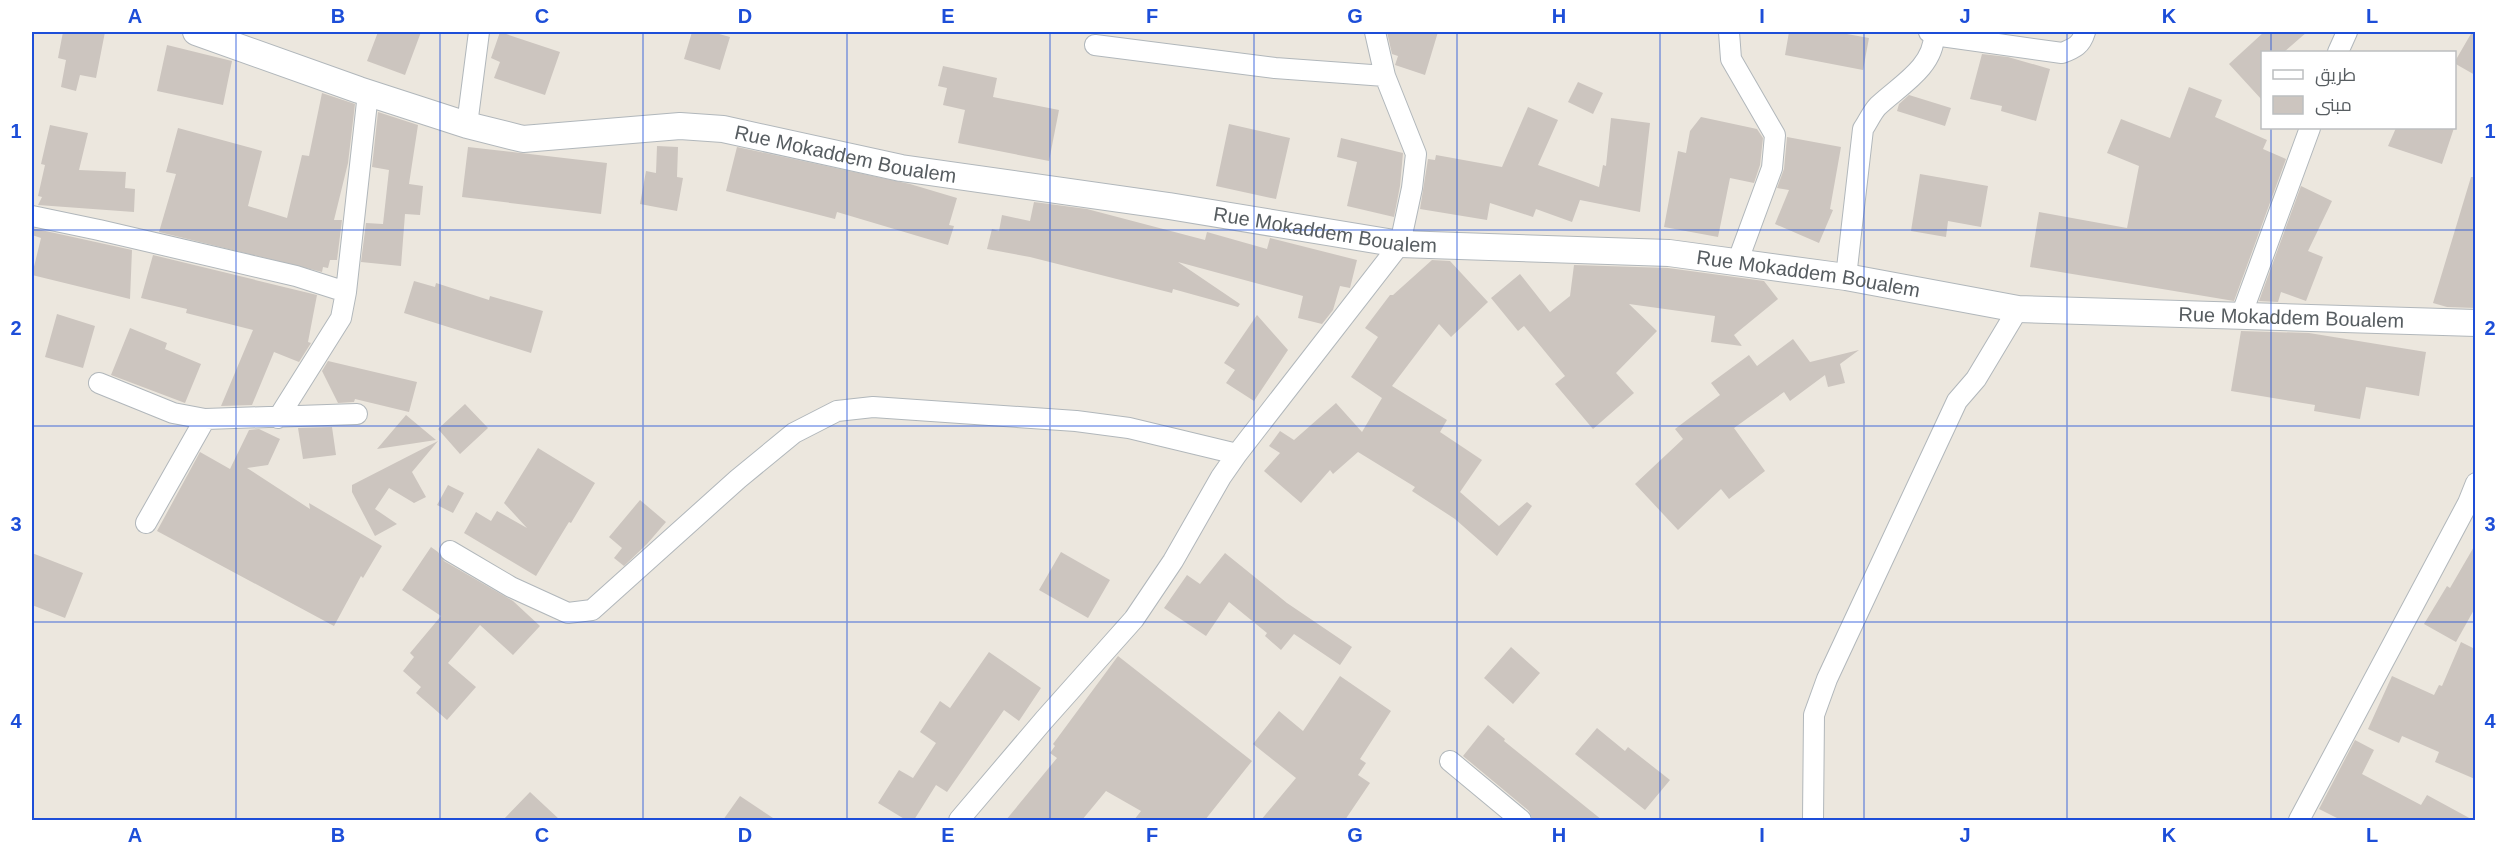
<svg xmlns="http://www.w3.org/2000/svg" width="2507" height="852" viewBox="0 0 2507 852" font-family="Arial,Cairo,sans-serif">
	<rect width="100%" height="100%" fill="#ece7de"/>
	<path fill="#ccc5bf" d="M63,32H105L96,78L80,75L76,91L61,87L66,60L58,58Z
		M378,32H421L405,75L367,61Z
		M500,32L560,52L545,95L494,78L500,62L491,58Z
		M692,32H712L730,37L720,70L684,59Z
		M1387,32H1438L1425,75L1395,65L1398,56L1392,54Z
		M1789,32H1836L1869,38L1863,70L1785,55Z
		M2264,32H2307L2284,52H2262V100L2229,64Z
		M2472,32H2475V75L2454,63Z
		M167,45L232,61L223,105L157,91Z
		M1982,54L2008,57L2050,69L2036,121L2001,111L2002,106L1970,99Z
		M943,66L997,78L993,97L1059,110L1049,161L958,143L965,110L943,105L947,88L938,86Z
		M1578,82L1603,93L1593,114L1568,102Z
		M2189,87L2222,100L2215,117L2267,140L2263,149L2286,159L2234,301L2030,267L2039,212L2127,228L2139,166L2107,153L2121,119L2170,138Z
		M322,93L355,104L348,163L334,220H342L337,260H330L328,268L323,267L322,272L159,232L176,174L166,172L178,128L262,151L248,206L287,218L302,155L309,156Z
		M1909,95L1951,108L1945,126L1897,111L1899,104Z
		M1528,107L1558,120L1538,165L1599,187L1603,165L1606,166L1611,118L1650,123L1640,212L1580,200L1572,222L1536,209L1533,217L1490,203L1487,220L1420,209L1428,159L1435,160L1436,155L1502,167Z
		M378,112L418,125L409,184L423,186L420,215L405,214L401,266L361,262L366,223L383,224L389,170L372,167Z
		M1701,117L1757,129L1763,138L1760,165L1754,183L1730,178L1718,237L1664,227L1678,151L1686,153L1690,131Z
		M1229,124L1290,138L1276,199L1216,186Z
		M50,125L88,133L79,170L126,172L125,188L135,189L134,212L38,205L42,197L38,196L45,165L41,164Z
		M2396,128H2454L2442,164L2388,146Z
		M1787,137L1841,147L1830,209L1833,210L1819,243L1775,224L1789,190L1777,188L1784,169Z
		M1341,138L1403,153L1400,186L1394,217L1347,206L1357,162L1337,157Z
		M657,146L678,147L677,177L683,178L677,211L640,204L646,171L656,173Z
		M468,147L607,163L601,214L462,197Z
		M737,147L910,184L957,198L949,225L954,226L948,245L837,212L835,219L726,191Z
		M1920,174L1988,186L1981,227L1948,221L1946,237L1911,231Z
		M2471,177H2475V308L2447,307L2433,303Z
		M2301,186L2332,201L2308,251L2323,257L2306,301L2281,292L2278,302L2259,301Z
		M1034,202L1087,209L1205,240L1207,232L1267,249L1270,238L1357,260L1350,288L1340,286L1333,310L1322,324L1298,318L1303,296L1178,262L1240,304L1238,307L1173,289L1172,293L1030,257L987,249L992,229L999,231L1002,215L1030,221Z
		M32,228L132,250L130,299L32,275L41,238L32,235Z
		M153,255L317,295L308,342L311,343L299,362L274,352L252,405L221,406L253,330L186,313L187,309L141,298Z
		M1432,260L1450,261L1488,302L1451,337L1439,324L1392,386L1447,420L1440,432L1482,460L1460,492L1499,526L1527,502L1532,506L1497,556L1455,519L1412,491L1415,487L1358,452L1333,474L1330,470L1301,503L1264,471L1280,453L1269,446L1280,431L1294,440L1336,403L1362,432L1382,398L1351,377L1378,337L1365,328L1390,295H1393Z
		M1574,265L1668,268L1764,281L1778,299L1734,335L1742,346L1711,342L1715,316L1629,304L1657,331L1616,373L1634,393L1593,429L1555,384L1565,376L1524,326L1518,331L1491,298L1520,274L1550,312L1570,296Z
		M414,281L435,287L436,283L489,300L490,296L543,311L531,353L404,313Z
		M57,314L95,326L83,368L45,357Z
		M1257,315L1288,350L1254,401L1226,383L1235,370L1224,363Z
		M130,328L167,343L165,349L201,364L185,403L111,375Z
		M2241,331L2309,333L2426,352L2419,396L2366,387L2360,419L2314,411L2315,405L2231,391Z
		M1793,339L1810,362L1859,350L1840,364L1845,383L1828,387L1825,375L1790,401L1784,392L1734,428L1765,471L1729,499L1721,489L1678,530L1635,484L1683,439L1675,429L1720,395L1711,383L1749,355L1757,366Z
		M328,361L417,382L409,412L355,399L354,402L338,403L322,371Z
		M465,404L488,428L460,454L438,429Z
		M406,415L436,440L377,449Z
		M332,427L336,455L303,459L298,428Z
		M259,429L280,439L268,465L247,468L310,509L309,503L382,546L363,578L361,576L334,626L157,531L200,452L230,469L249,430Z
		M438,441L412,472L426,497L414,503L389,488L375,509L397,524L375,536L352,492V485Z
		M538,448L595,483L571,523L569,522L536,576L464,533L476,512L491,521L497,511L527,528L504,503Z
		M448,485L464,493L453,513L437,505Z
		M640,500L666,522L647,544L624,566L614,558L622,548L609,537Z
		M2475,545V608L2456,642L2424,624L2447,586L2450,588Z
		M431,547L438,552L444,561L513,601L540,626L513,655L480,625L448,663L476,687L447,720L416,693L421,687L403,671L414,657L410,653L441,616L402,590Z
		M1061,552L1110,580L1088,618L1039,590Z
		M32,553L83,573L65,618L32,605Z
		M1225,553L1287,603L1352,647L1340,665L1294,634L1281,650L1265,636L1267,633L1229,602L1206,636L1164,608L1187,575L1200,584Z
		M2461,642L2475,649V779L2435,762L2439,752L2402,736L2399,743L2368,729L2392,676L2434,695L2439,685L2442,686Z
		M1511,647L1540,673L1513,704L1484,678Z
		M989,652L1041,688L1019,721L1004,710L947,792L936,785L914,820H906L878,803L899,770L913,778L936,743L920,732L940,701L950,708Z
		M1118,656L1252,761L1205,820H1134L1141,811L1106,791L1082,820H1006L1057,758L1050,753L1055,746L1053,744Z
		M1340,676L1391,711L1360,759L1366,763L1358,775L1370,783L1345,820H1261L1296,778L1253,744L1279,711L1303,731Z
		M1488,725L1505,739L1504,741L1602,820H1533L1529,811L1463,756Z
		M1597,728L1625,751L1628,747L1670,780L1645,810L1575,754Z
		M2355,740L2374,750L2362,774L2421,805L2427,795L2473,820H2341L2319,809Z
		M530,792L560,820H503Z
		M740,796L776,820H723Z"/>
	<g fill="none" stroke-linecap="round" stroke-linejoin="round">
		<g stroke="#b1b7bb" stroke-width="22">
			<path id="minor" d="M1729,32L1731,59L1775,135L1772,168L1737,263
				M1934,35L2062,53C2075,48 2081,45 2085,32
				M1095,45L1275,68L1385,76
				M2338,52L2347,32
				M467,125L479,32
				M32,216L99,230L296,276L346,292
				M1846,277L1863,129C1868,122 1872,112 1878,106C1899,86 1934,67 1934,35L1929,32
				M2241,316L2310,128
				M99,383L173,413L205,419L357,414
				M278,418L341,318L346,292L368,93
				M146,523L205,419
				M450,551L511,587L568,613L592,610L738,479L794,433L837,411L873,407L1076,421L1129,428L1237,454
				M1450,761L1521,820
				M959,820L1044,720L1134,619L1173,561L1221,477L1237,454L1400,244L1412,188L1416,154L1385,76L1375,32
				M1813,820L1814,715L1827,679L1957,401L1976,379L2018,309
				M2299,820L2468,503L2476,483"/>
		</g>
		<g stroke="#b1b7bb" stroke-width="28">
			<g id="tertiary">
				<path id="s1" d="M196,32L359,90L467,125L523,139L680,126L723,129L901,168L1169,206L1400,244L1669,253L1846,277L2018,309L2476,323"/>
			</g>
		</g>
		<use href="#minor" stroke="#fff" stroke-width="20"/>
		<use href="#tertiary" stroke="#fff" stroke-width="26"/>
	</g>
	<path fill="none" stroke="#1d4ed8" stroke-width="1.5" stroke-opacity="0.55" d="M236,32V820M440,32V820M643,32V820M847,32V820M1050,32V820M1254,32V820M1457,32V820M1660,32V820M1864,32V820M2067,32V820M2271,32V52M2271,128V820M32,230H2476M32,426H2476M32,622H2476"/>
	<g text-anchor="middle" stroke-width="4.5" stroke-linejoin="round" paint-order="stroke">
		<g font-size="20" fill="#575d61" stroke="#fff">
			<text dy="7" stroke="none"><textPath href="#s1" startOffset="670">Rue Mokaddem Boualem</textPath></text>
			<text dy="7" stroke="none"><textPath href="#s1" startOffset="1156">Rue Mokaddem Boualem</textPath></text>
			<text dy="7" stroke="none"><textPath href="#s1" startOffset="1642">Rue Mokaddem Boualem</textPath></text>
			<text dy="7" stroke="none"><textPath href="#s1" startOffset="2128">Rue Mokaddem Boualem</textPath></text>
		</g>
	</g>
	<rect width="2507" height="852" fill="none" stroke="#ffffff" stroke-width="66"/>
	<rect x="2261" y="51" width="195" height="78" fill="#ffffff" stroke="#bcbec0" stroke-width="1.5"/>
	<rect x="2273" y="70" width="30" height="9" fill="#ffffff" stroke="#bcbec0" stroke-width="1.5"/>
	<text x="2315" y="81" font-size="18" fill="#575d61">طريق</text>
	<rect x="2273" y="96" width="30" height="18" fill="#ccc5bf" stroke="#bcbec0" stroke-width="1.5"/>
	<text x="2315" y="111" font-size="18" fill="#575d61">مبنى</text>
	<rect x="33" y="33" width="2441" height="786" fill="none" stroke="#1d4ed8" stroke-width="2"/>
	<g font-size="20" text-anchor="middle" font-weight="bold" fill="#1d4ed8">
		<text x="135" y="23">A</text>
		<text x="338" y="23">B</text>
		<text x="542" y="23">C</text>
		<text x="745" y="23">D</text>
		<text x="948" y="23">E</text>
		<text x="1152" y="23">F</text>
		<text x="1355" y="23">G</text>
		<text x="1559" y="23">H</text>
		<text x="1762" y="23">I</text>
		<text x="1965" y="23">J</text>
		<text x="2169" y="23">K</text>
		<text x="2372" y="23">L</text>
		<text x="16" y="138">1</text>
		<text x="2490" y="138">1</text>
		<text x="16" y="335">2</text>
		<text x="2490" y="335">2</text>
		<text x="16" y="531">3</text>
		<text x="2490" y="531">3</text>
		<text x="16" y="728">4</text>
		<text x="2490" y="728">4</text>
		<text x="135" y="842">A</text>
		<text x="338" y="842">B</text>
		<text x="542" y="842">C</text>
		<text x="745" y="842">D</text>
		<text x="948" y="842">E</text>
		<text x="1152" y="842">F</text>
		<text x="1355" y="842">G</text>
		<text x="1559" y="842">H</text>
		<text x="1762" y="842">I</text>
		<text x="1965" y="842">J</text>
		<text x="2169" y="842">K</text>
		<text x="2372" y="842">L</text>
	</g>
</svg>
